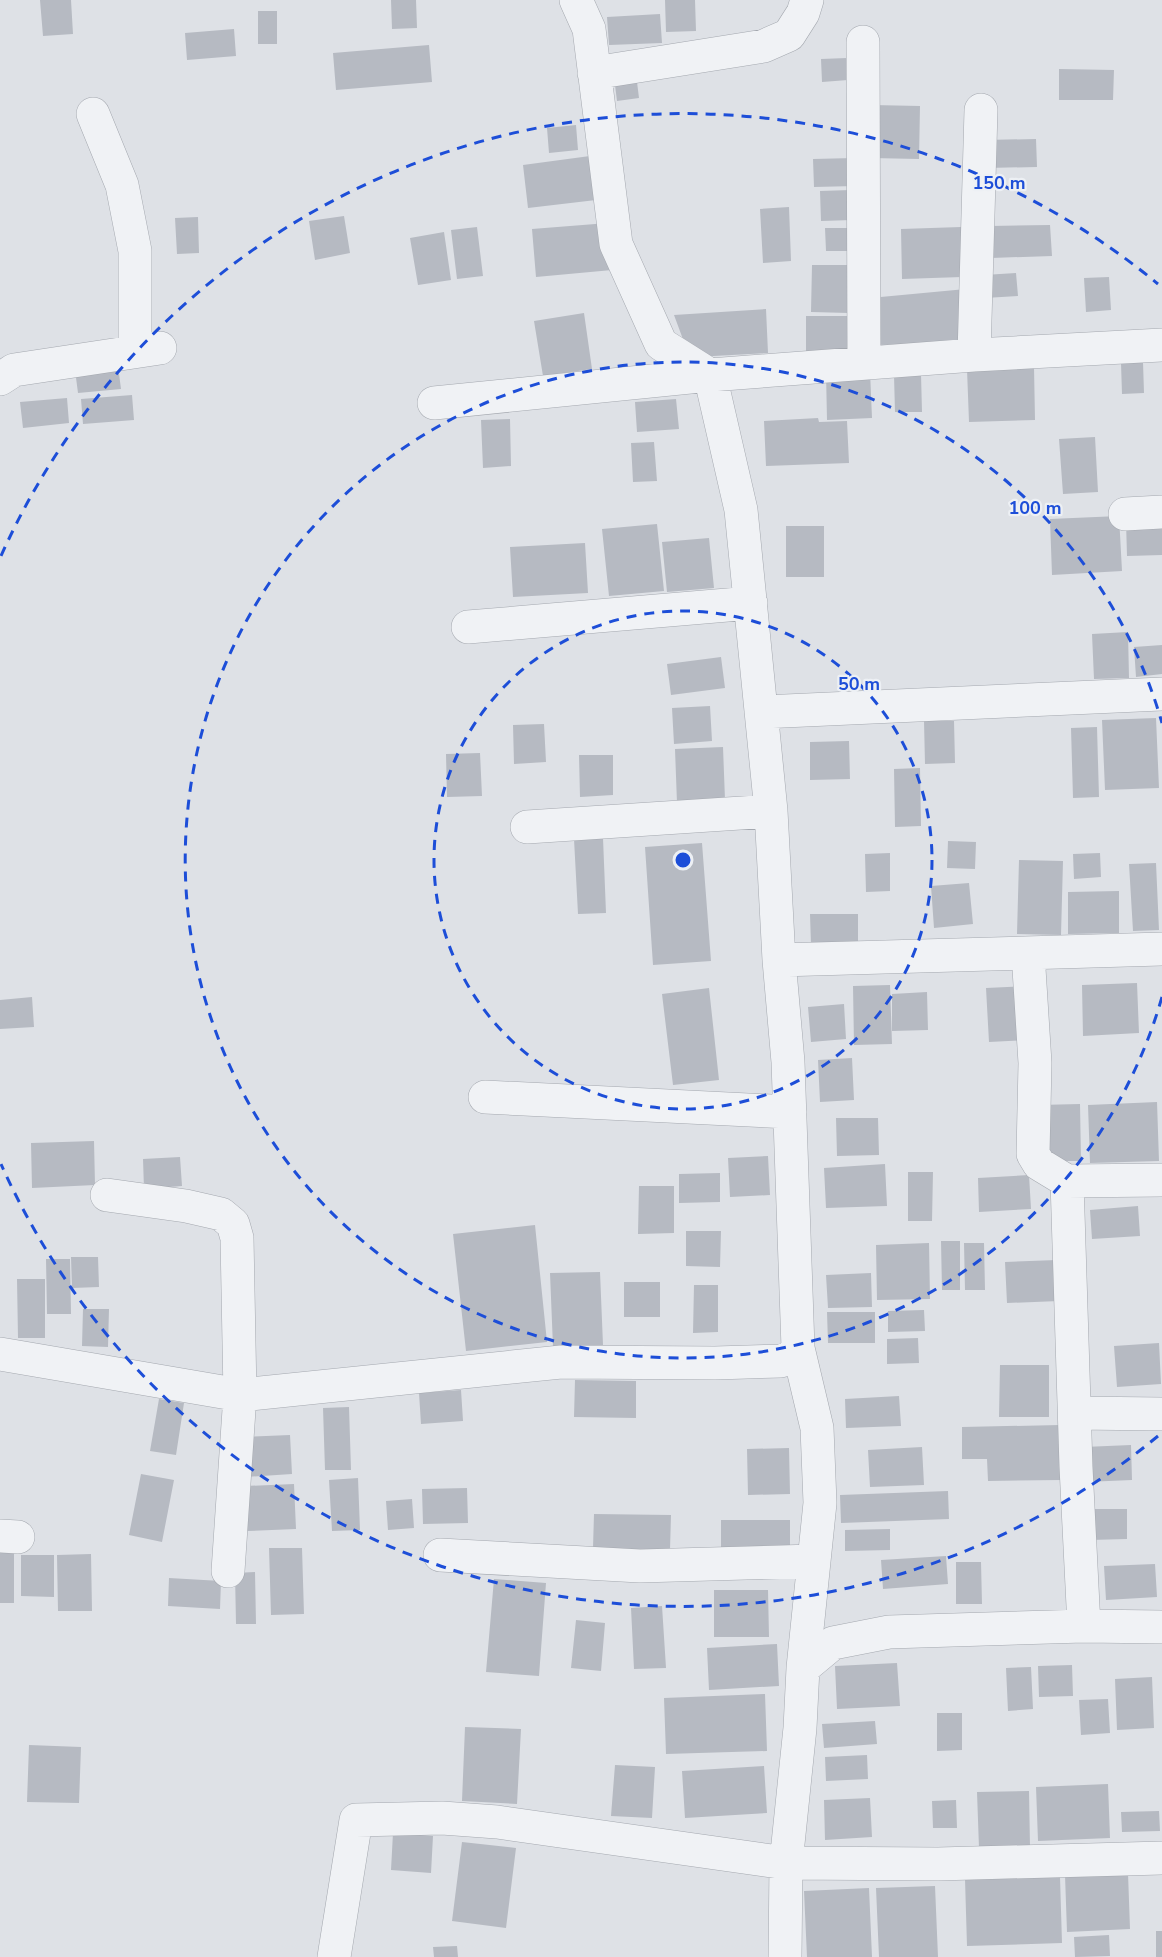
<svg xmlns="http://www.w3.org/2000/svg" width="1162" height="1957" viewBox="0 0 1162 1957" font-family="'Nunito Sans',sans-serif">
	<rect width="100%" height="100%" fill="#dee1e6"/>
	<path fill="#b6bac2" d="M40,0H71L73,34L43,36Z
		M391,0H416L417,28L392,29Z
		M665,0H695L696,31L666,32Z
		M258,11H277V44H258Z
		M660,14L662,43L609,45L607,17Z
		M234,29L236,56L187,60L185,33Z
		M429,45L432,82L336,90L333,53Z
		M847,58L848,80L822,82L821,59Z
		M1059,69L1114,70L1113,100H1059Z
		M636,74L639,98L617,101L614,77Z
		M872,105L920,106L919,159L871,158Z
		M576,125L578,150L549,153L547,128Z
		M1036,139L1037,167L986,168L985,140Z
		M590,156L596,200L528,208L523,165Z
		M854,158L855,186L814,187L813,159Z
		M851,190L852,220L821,221L820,191Z
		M789,207L791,261L763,263L760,209Z
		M344,216L350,253L315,260L309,221Z
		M198,217L199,253L177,254L175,218Z
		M608,223L612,270L536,277L532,229Z
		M1050,225L1052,256L991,258L990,226Z
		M477,227L483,276L457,279L451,230Z
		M961,227L962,277L902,279L901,229Z
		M825,228H850V251H826Z
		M444,232L451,280L418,285L410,238Z
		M812,265H850L849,313L811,312Z
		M1016,273L1018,296L985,298L984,275Z
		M1109,277L1111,310L1086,312L1084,278Z
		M966,289L967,343L875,345L870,298Z
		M766,309L768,353L695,357L684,342L674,315Z
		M584,313L592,369L543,376L534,321Z
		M806,316H849L848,353H806Z
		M1143,362L1144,393L1122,394L1121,363Z
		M118,366L121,389L78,393L75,370Z
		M1034,367L1035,420L969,422L967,369Z
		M870,371L872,418L827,420L826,372Z
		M921,374L922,412H895L894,375Z
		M132,395L134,420L83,424L81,399Z
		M67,398L69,423L23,428L20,402Z
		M676,399L679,429L637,432L635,402Z
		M818,418L819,422L847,421L849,463L766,466L764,421Z
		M510,419L511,466L483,468L481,420Z
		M1095,437L1098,492L1063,494L1059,439Z
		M654,442L657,481L633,482L631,443Z
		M1119,516L1122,571L1052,575L1050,519Z
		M1162,520V555L1127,556L1126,521Z
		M657,524L664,591L609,596L602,529Z
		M786,526H824V577H786Z
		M709,538L714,588L667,592L662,542Z
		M585,543L588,593L513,597L510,547Z
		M1128,632L1129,678L1094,679L1092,634Z
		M1162,645V674L1136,677L1134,647Z
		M721,657L725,688L671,695L667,664Z
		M710,706L712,741L674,744L672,708Z
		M1156,718L1159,788L1105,790L1102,720Z
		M924,721H954L955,763L925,764Z
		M544,724L546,762L514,764L513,725Z
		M1097,727L1099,797L1073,798L1071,728Z
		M849,741L850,779L810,780V742Z
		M723,747L725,800L677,803L675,749Z
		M480,753L482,796L447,797L446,754Z
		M579,755H613V795L580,797Z
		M920,768L921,826L895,827L894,769Z
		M603,838L606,913L578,914L574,839Z
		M948,841L976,842L975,869L947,868Z
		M702,843L711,961L653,965L645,847Z
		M890,853V891L866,892L865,854Z
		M1100,853L1101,877L1074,879L1073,854Z
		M1019,860L1063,861L1061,935L1017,934Z
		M1156,863L1159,930L1133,931L1129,864Z
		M969,883L973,924L934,928L931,886Z
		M1119,891V933L1068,934V892Z
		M810,914H858V945H811Z
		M1137,983L1139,1033L1083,1036L1082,985Z
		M890,985L892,1044L854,1045L853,986Z
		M1026,986L1029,1040L989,1042L986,988Z
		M709,988L719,1080L673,1085L662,994Z
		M927,992L928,1030L892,1031V994Z
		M32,997L34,1027L0,1029V1000Z
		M844,1004L846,1039L811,1042L808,1007Z
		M852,1058L854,1100L820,1102L818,1060Z
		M1157,1102L1159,1161L1090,1163L1088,1105Z
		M1080,1104L1081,1161H1039V1105Z
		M836,1118H878L879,1155L837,1156Z
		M94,1141L95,1185L32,1188L31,1143Z
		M768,1156L770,1195L730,1197L728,1158Z
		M180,1157L182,1186L144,1189L143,1159Z
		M885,1164L887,1206L826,1208L824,1168Z
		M908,1172H933L932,1221H908Z
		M720,1173V1202L679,1203V1174Z
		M1029,1175L1031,1209L979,1212L978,1178Z
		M639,1186H674V1233L638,1234Z
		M1138,1206L1140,1236L1092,1239L1090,1210Z
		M535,1225L547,1342L466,1351L453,1234Z
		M686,1231H721L720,1267L686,1266Z
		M941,1241H960V1290H942Z
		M929,1243L930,1299L877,1300L876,1245Z
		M964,1243H984L985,1290H965Z
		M71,1257H98L99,1287L72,1288Z
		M46,1259H70L71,1314H47Z
		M1057,1260L1059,1301L1007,1303L1005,1262Z
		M600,1272L603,1345L553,1347L550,1273Z
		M871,1273L872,1307L828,1308L826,1275Z
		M17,1279H45V1338H18Z
		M624,1282H660V1317H624Z
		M694,1285H718V1332L693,1333Z
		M83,1309H109L108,1347L82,1346Z
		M924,1310L925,1331L888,1332V1311Z
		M827,1312H875V1343H828Z
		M918,1338L919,1363L887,1364V1339Z
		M1159,1343L1161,1384L1117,1387L1114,1346Z
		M1000,1365H1049V1417H999Z
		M575,1380L636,1381V1418L574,1417Z
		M461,1390L463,1421L421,1424L419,1393Z
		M899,1396L901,1426L846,1428L845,1399Z
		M159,1399L184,1403L176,1455L150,1451Z
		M349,1407L351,1470H325L323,1408Z
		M1060,1425L1061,1480L988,1481L987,1459H962V1427Z
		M290,1435L292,1474L246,1477L244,1437Z
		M1131,1445L1132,1480L1085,1482L1084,1447Z
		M922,1447L924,1485L870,1487L868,1450Z
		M789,1448L790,1494L748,1495L747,1449Z
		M141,1474L174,1480L162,1542L129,1535Z
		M358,1478L360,1530L332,1531L329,1480Z
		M294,1484L296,1529L247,1531L245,1486Z
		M467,1488L468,1523L423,1524L422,1489Z
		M948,1491L949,1519L841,1523L840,1495Z
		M412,1499L414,1528L388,1530L386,1501Z
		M1090,1509H1127V1539L1090,1540Z
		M594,1514L671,1515L670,1550L593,1548Z
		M721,1520H790V1555H721Z
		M890,1529V1550L845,1551V1530Z
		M269,1548H302L304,1614L271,1615Z
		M0,1550H14V1603H0Z
		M91,1554L92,1611H58L57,1555Z
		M21,1555H54V1597L21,1596Z
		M946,1556L948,1584L883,1589L881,1560Z
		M956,1562H981L982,1604H956Z
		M1155,1564L1157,1597L1106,1600L1104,1566Z
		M255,1572L256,1624H236L235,1573Z
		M169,1578L221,1581L220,1609L168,1606Z
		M494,1579L546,1583L539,1676L486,1672Z
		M714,1590H768L769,1637H714Z
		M662,1606L666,1668L634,1669L631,1608Z
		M576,1620L605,1623L601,1671L571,1668Z
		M777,1644L779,1686L709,1690L707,1648Z
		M897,1663L900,1706L837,1709L835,1666Z
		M1072,1665L1073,1696L1039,1697L1038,1666Z
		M1031,1667L1033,1709L1008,1711L1006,1668Z
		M1152,1677L1154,1728L1117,1730L1115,1679Z
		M765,1694L767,1751L666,1754L664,1698Z
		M1108,1699L1110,1733L1081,1735L1079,1700Z
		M937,1713H962V1750L937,1751Z
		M875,1721L877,1744L824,1748L822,1724Z
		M465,1727L521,1729L517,1804L462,1801Z
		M29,1745L81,1747L79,1803L27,1802Z
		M867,1755L868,1779L826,1781L825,1757Z
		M615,1765L655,1767L652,1818L611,1816Z
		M764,1766L767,1813L685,1818L682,1771Z
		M1108,1784L1110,1838L1038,1841L1036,1787Z
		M1029,1791L1030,1847L979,1848L977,1792Z
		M870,1798L872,1837L825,1840L824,1800Z
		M956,1800L957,1828H933L932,1801Z
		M1159,1811L1160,1831L1122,1832L1121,1812Z
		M393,1833L433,1836L431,1873L391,1870Z
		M462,1842L516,1848L506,1928L452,1921Z
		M1128,1873L1130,1929L1067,1932L1065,1875Z
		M1060,1877L1062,1943L967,1946L965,1879Z
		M935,1886L938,1957H879L876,1888Z
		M869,1888L872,1957H807L804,1891Z
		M1156,1931H1162V1957H1156Z
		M1109,1935L1110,1956L1075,1957L1074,1937Z
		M457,1946L458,1957H434L433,1947Z"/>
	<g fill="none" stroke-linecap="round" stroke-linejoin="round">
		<g stroke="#a4a8af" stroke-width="34">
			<path id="minor" d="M863,42L864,363
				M594,73L764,46L789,35L803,13L807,0
				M93,114L122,185L135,251V351
				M974,355L981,110
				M0,379L14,370L160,348
				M434,403L710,375L974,355L1162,345
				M1125,514L1162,512
				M468,627L751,603
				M761,712L1162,694
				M527,827L771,811
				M1028,953L1035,1063L1033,1154L1039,1164L1067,1181L1076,1467L1084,1626
				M779,960L1162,949
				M485,1097L790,1112
				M1067,1181L1162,1180
				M107,1195L186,1206L221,1214L233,1224L237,1238L240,1395L228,1571
				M0,1354L240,1395L561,1362L715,1363L781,1361L791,1357L798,1348L788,1062L779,960L771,811L741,510L710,375L661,344L616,244L589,29L576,0
				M1075,1413L1162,1414
				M0,1536L18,1537
				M440,1555L640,1566L814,1561
				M803,1668L833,1643L889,1632L1084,1626L1162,1627
				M334,1957L356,1820L442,1818L497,1822L786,1863L938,1864L1162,1858
				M785,1957L786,1863L800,1728L803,1668L820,1503L817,1428L798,1348"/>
		</g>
		<use href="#minor" stroke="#f0f2f5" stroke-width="33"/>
	</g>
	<g fill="none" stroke="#1d4ed8" stroke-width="3" stroke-dasharray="10 8">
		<circle cx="683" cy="860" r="249"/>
		<path d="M1162 997A498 498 0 1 1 1162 723"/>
		<path d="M1158 1436A747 747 0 0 1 1 1164M1 556A747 747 0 0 1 1158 284"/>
	</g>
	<circle cx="683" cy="860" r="9" fill="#1d4ed8" stroke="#edf0f4" stroke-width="3"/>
	<g font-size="18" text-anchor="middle" font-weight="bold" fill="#1d4ed8" stroke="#edf0f4" stroke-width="4.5" stroke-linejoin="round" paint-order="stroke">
		<text x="999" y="189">150 m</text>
		<text x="1035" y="514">100 m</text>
		<text x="859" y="690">50 m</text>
	</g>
</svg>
